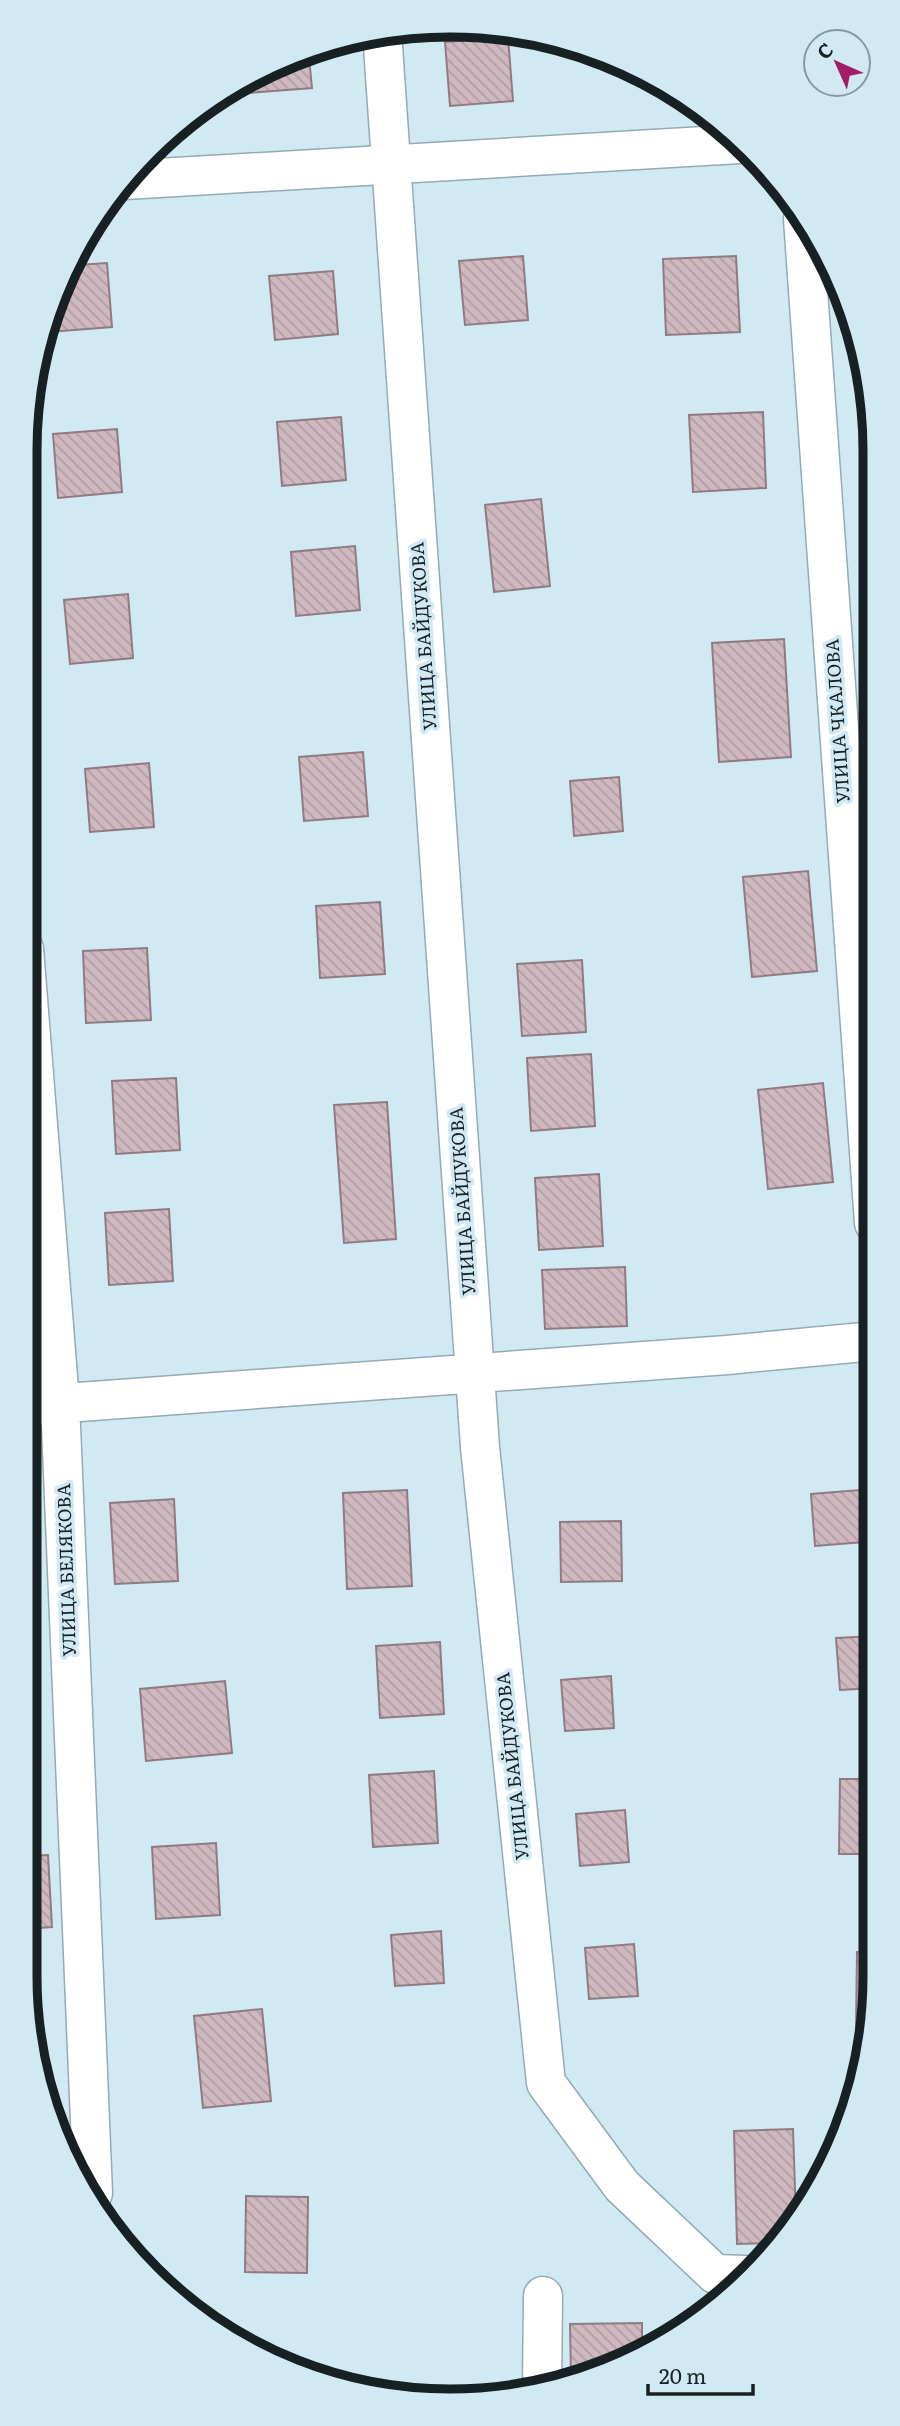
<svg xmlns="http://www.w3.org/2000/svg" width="900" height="2426" viewBox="0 0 900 2426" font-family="Literata,serif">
	<defs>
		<pattern id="building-back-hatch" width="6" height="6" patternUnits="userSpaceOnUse" patternTransform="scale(1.75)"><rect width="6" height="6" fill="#cfb8c0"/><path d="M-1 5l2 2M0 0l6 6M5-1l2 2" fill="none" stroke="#b19ea5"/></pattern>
	</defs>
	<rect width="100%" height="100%" fill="#d1e9f3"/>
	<path fill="url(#building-back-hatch)" stroke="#917b83" stroke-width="2" d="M508,37L513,101L450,106L445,42Z
		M309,57L312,88L248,93L247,78Z
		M523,256L528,320L465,325L459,261Z
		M736,256L740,332L666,335L663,259Z
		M107,263L112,327L49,332L48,322L76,265Z
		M333,271L338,334L275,340L269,276Z
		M763,412L766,488L693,492L689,415Z
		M341,417L346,480L282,486L277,422Z
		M117,429L122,492L58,498L53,434Z
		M541,499L550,586L494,592L485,505Z
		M355,546L360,610L296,616L291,552Z
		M128,594L133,658L70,664L64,600Z
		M784,639L791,757L719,762L712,643Z
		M363,752L368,816L304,821L299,757Z
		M149,763L154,827L90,832L85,769Z
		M619,777L623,831L574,836L570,781Z
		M808,871L817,971L752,977L743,877Z
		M380,902L385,974L320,978L316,906Z
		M147,948L151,1020L86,1023L83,951Z
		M582,960L586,1032L522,1036L517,964Z
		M591,1054L595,1126L531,1131L527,1058Z
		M176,1078L180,1150L116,1154L112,1081Z
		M823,1083L833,1182L768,1189L758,1090Z
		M387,1102L396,1239L344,1243L334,1105Z
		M599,1174L603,1246L539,1250L535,1178Z
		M169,1209L173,1281L109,1285L105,1213Z
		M625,1267L627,1326L545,1329L542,1270Z
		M407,1490L412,1586L347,1589L343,1493Z
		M860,1490L864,1542L815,1546L811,1494Z
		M174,1499L178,1581L115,1584L110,1503Z
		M621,1521L622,1581L561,1582L560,1522Z
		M24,1580L29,1653H24Z
		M875,1636V1688L840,1690L836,1638Z
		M440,1642L444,1714L380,1718L376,1646Z
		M611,1676L614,1728L565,1731L561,1680Z
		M225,1681L232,1753L146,1761L140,1689Z
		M36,1742L40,1814L24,1815V1743Z
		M434,1771L438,1843L373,1847L369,1775Z
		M840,1779H875V1854H839Z
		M625,1810L629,1862L580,1866L576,1814Z
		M216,1843L220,1915L156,1919L152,1847Z
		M48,1855L52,1927L24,1929V1856Z
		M441,1931L444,1983L395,1986L391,1935Z
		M634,1944L638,1996L589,1999L585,1948Z
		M857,1952H875L869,2028H856Z
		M262,2009L271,2101L203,2108L194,2016Z
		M793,2129L796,2218L788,2235L779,2243L737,2244L734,2131Z
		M246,2196L308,2197L307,2273L245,2272Z
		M642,2323V2348L571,2378L570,2324Z"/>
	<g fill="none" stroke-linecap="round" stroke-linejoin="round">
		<g stroke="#94abb5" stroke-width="41">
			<path id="minor" d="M382,32L480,1447L546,2083L622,2186L715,2274L745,2275
				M125,180L739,144
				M803,219L874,1223
				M24,949L60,1402L93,2193
				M24,1406L727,1355L874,1341
				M542,2390L543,2296"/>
		</g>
		<use href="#minor" stroke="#fff" stroke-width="38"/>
	</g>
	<g text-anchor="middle" stroke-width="7" stroke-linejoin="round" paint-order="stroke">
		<g font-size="18" fill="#172023" stroke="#d1e9f3">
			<text transform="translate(424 636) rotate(-94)" y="6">УЛИЦА БАЙДУКОВА</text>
			<text transform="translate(838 721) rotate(-94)" y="6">УЛИЦА ЧКАЛОВА</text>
			<text transform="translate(463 1201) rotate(-94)" y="6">УЛИЦА БАЙДУКОВА</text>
			<text transform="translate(67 1570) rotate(-92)" y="6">УЛИЦА БЕЛЯКОВА</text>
			<text transform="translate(513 1766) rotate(-96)" y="6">УЛИЦА БАЙДУКОВА</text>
		</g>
	</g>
	<path d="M0 0H900V2426H0ZM450 37H450A413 413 0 0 1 863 450V1976A413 413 0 0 1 450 2389H450A413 413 0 0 1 37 1976V450A413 413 0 0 1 450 37Z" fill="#d1e9f3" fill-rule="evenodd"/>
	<path fill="none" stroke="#172023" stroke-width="9" d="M450 37H450A413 413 0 0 1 863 450V1976A413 413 0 0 1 450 2389H450A413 413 0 0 1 37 1976V450A413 413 0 0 1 450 37Z"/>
	<g transform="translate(837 63) rotate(315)"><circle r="33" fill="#d1e9f3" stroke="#8799a0" stroke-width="2"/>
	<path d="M0-5L12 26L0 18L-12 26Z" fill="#a31c67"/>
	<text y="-10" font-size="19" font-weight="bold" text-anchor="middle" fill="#172023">С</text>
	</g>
	<path d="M648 2384v10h105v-10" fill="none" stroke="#172023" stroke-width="3.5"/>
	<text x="659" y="2384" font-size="21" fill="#172023" stroke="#d1e9f3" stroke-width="5" paint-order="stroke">20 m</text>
</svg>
